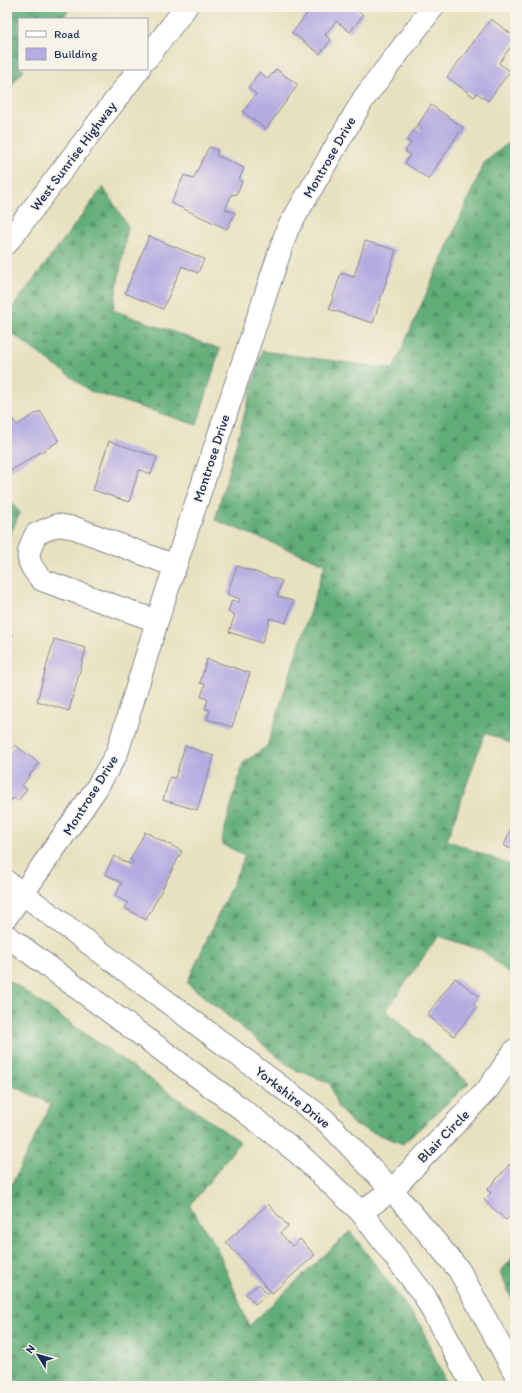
<svg xmlns="http://www.w3.org/2000/svg" width="522" height="1393" viewBox="0 0 522 1393" font-family="Itim,sans-serif">
	<defs>
		<pattern id="forest-firs" width="22" height="20" patternUnits="userSpaceOnUse"><rect width="22" height="20" fill="#61ad77"/><path d="M5 1l3.5 6h-7zM16 11l3.5 6h-7z" fill="#4f8d65"/></pattern>
	</defs>
	<rect width="100%" height="100%" fill="#f7f3e8"/>
	<filter id="ink" filterUnits="userSpaceOnUse"><feTurbulence type="fractalNoise" baseFrequency=".025" numOctaves="2"/><feDisplacementMap in="SourceGraphic" scale="8" xChannelSelector="R" yChannelSelector="G"/><feConvolveMatrix kernelMatrix="1 2 1 2 8 2 1 2 1" color-interpolation-filters="sRGB"/></filter>
	<filter id="wash" filterUnits="userSpaceOnUse"><feTurbulence type="fractalNoise" baseFrequency=".012" numOctaves="4" result="noise"/><feDisplacementMap in="SourceGraphic" scale="16" xChannelSelector="R" yChannelSelector="G"/><feGaussianBlur stdDeviation="0.9" result="paint"/><feColorMatrix in="noise" values="0 0 0 0 0 0 0 0 0 0 0 0 0 0 0 0 0 1.4 0 .05"/><feComposite in="paint" operator="in"/></filter>
	<g filter="url(#wash)">
		<rect width="100%" height="100%" fill="#e8e1bf"/>
		<path fill="url(#forest-firs)" stroke="#3e6e6a" d="M7,7H71L62,19H19V69H24L7,92Z
			M515,137V745L485,733L447,840L515,867V979L482,950L438,936L386,1011L469,1083L403,1144L354,1125L337,1106L330,1083L293,1069L187,983L245,856L221,843L243,763L267,746L325,564L215,520L262,351L393,369L484,163Z
			M103,187L128,226L113,310L220,349L197,425L90,391L7,330V315Z
			M7,496L20,513L7,541Z
			M7,979L240,1142L190,1206L217,1248L249,1326L350,1231L421,1326L447,1386H7V1194L51,1104L7,1083Z
			M515,1255V1307L500,1272Z"/>
		<g id="blocks">
			<path fill="#b5abe1" d="M312,7H353L363,15L350,32L336,21L325,35L331,40L320,54L292,33Z
				M491,19L515,37V41L499,63L510,71L488,101L477,93L474,97L447,77Z
				M276,69L298,85L266,129L243,112L256,94L248,88L259,72L268,79Z
				M431,105L463,127L428,179L405,163L410,155L405,151L411,143L407,141L416,127L420,130L422,127L418,125Z
				M209,147L218,151L216,155L244,168L239,180L242,182L236,195L232,194L225,209L235,213L227,229L171,203L184,175L193,179Z
				M149,236L204,259L198,273L182,266L163,309L125,293Z
				M365,241L396,250L373,323L329,309L341,273L354,277Z
				M40,411L59,441L7,473V422L12,418L17,425Z
				M109,441L157,457L151,474L139,470L129,502L93,490Z
				M237,566L282,581L277,596L293,601L286,623L270,618L262,643L229,632L235,615L228,612L232,600L239,602L240,599L227,594Z
				M7,632L13,635L7,650Z
				M54,639L86,648L69,711L37,701Z
				M207,659L250,673L232,727L207,719L210,710L205,709L208,699L201,697L205,684L200,683Z
				M15,745L39,763L22,786L27,789L18,801L13,798L7,806V755Z
				M185,746L214,756L197,810L163,800L170,777L175,778Z
				M515,818V850L504,846Z
				M145,832L182,851L146,920L125,908L128,903L115,896L122,883L105,874L114,856L131,865L133,862L130,860Z
				M455,978L479,996L473,1004L477,1007L454,1036L427,1015Z
				M510,1164L515,1168V1210L506,1220L484,1200L491,1193L487,1190Z
				M268,1204L288,1226L280,1233L292,1246L300,1239L315,1255L272,1293L226,1242Z
				M259,1284L267,1294L255,1304L246,1294Z"/>
		</g>
	</g>
	<g filter="url(#ink)">
		<use href="#blocks" fill-opacity="0" stroke="#82888e" stroke-width="1"/>
		<g fill="none" stroke-linecap="round" stroke-linejoin="round">
			<g stroke="#82888e" stroke-width="24">
				<path id="minor" d="M157,621L42,580C26,562 25,556 36,534L57,525L75,528L175,566
					M7,916L96,789L117,753L157,621L287,230L364,98L433,7
					M361,1212L392,1190L488,1089L515,1050"/>
			</g>
			<g stroke="#82888e" stroke-width="24">
				<path id="tertiary" d="M7,882L324,1119L392,1190L459,1270L515,1373
					M7,936L239,1107L298,1153L361,1212L424,1295L473,1386"/>
			</g>
			<g stroke="#82888e" stroke-width="24">
				<path id="primary" d="M147,58L186,7
					M7,243L139,69"/>
			</g>
			<use href="#minor" stroke="#fff" stroke-width="22"/>
			<use href="#tertiary" stroke="#fff" stroke-width="22"/>
			<use href="#primary" stroke="#fff" stroke-width="22"/>
		</g>
	</g>
	<g text-anchor="middle" stroke-width="3" stroke-linejoin="round" paint-order="stroke">
		<g font-size="14" fill="#1b2f5e" stroke="#f7f3e8">
			<text transform="translate(73 156) rotate(-53)" y="5">West Sunrise Highway</text>
			<text transform="translate(329 157) rotate(-60)" y="5">Montrose Drive</text>
			<text transform="translate(211 458) rotate(-72)" y="5">Montrose Drive</text>
			<text transform="translate(90 795) rotate(-58)" y="5">Montrose Drive</text>
			<text transform="translate(293 1097) rotate(38)" y="5">Yorkshire Drive</text>
			<text transform="translate(443 1136) rotate(-46)" y="5">Blair Circle</text>
		</g>
	</g>
	<rect width="522" height="1393" fill="none" stroke="#f7f3e8" stroke-width="24"/>
	<rect x="18" y="18" width="130" height="52" fill="#f7f3e8" stroke="#9fa5b1"/>
	<rect x="26" y="31" width="20" height="6" fill="#ffffff" stroke="#9fa5b1"/>
	<text x="54" y="38" font-size="12" fill="#1b2f5e">Road</text>
	<rect x="26" y="48" width="20" height="12" fill="#b5abe1" stroke="#9fa5b1"/>
	<text x="54" y="58" font-size="12" fill="#1b2f5e">Building</text>
	<g transform="translate(38 1355) rotate(307)" stroke="#f7f3e8" stroke-width="3" paint-order="stroke">
	<path d="M0-3L7 15L0 10L-7 15Z" fill="#1b2f5e"/>
	<text y="-6" font-size="11" font-weight="bold" text-anchor="middle" fill="#1b2f5e">N</text>
	</g>
</svg>
